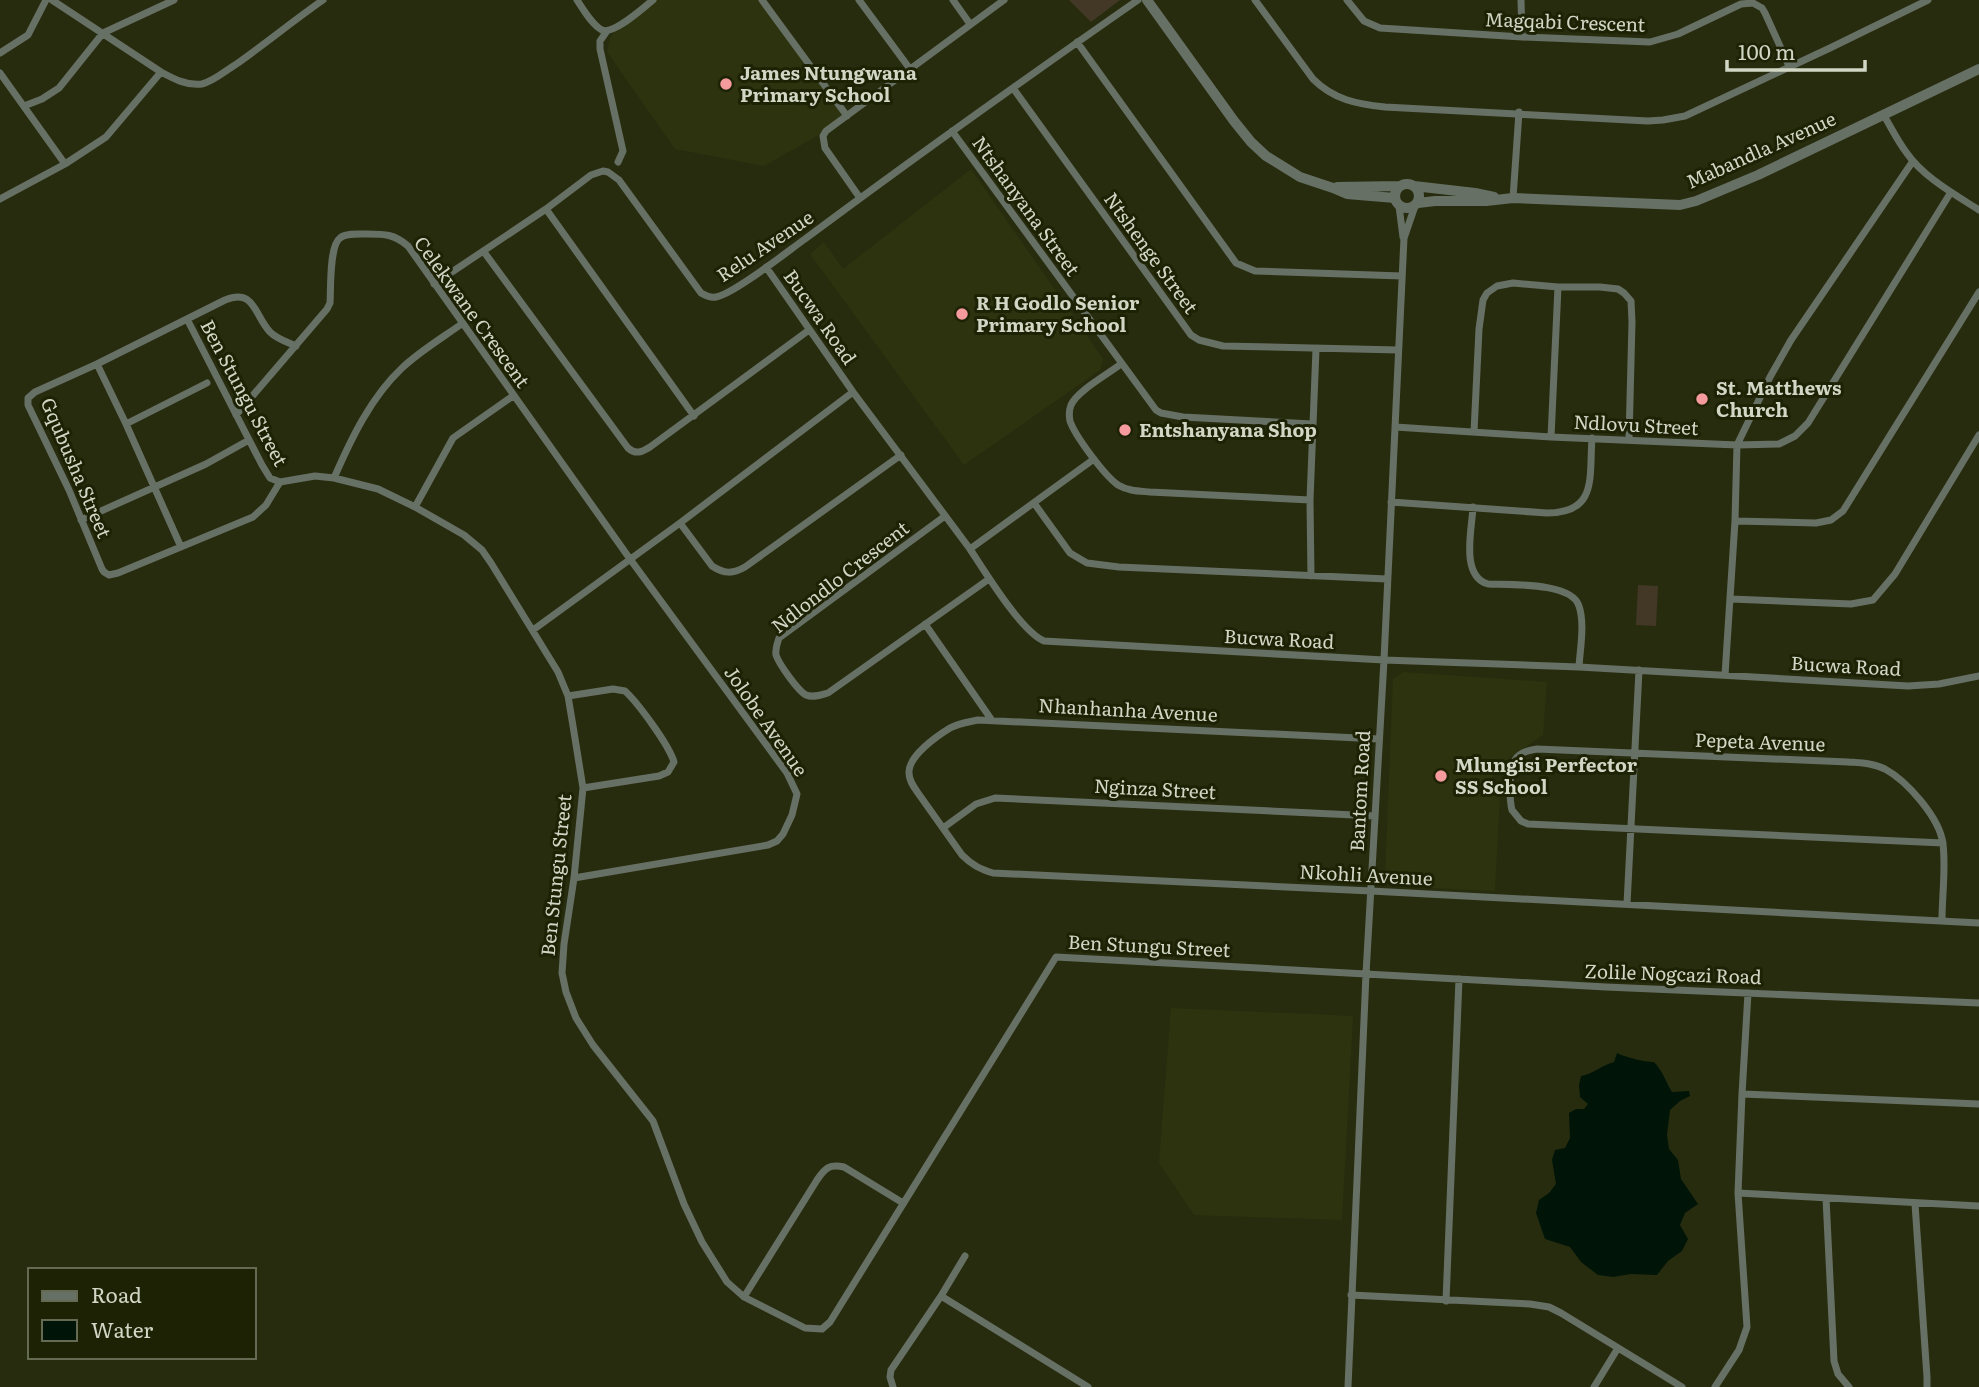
<svg xmlns="http://www.w3.org/2000/svg" width="1979" height="1387" viewBox="0 0 1979 1387" font-family="Literata,serif">
	<rect width="100%" height="100%" fill="#272c0f"/>
	<path fill="#2d330e" d="M653,0H762L847,116L826,131L764,166L675,149L607,52L610,38L618,27Z
		M971,169L1103,359L1100,370L964,465L810,254L824,242L843,269Z
		M1403,672L1547,682L1543,735L1507,760L1479,792L1500,794L1495,891L1392,886L1385,878L1393,679Z
		M1171,1008L1353,1016L1342,1220L1194,1215L1159,1163Z"/>
	<path fill="#433826" d="M1069,0H1120L1091,22Z
		M1638,585L1658,586L1656,626L1636,625Z"/>
	<path fill="#001508" d="M1617,1053C1624,1057 1645,1062 1654,1062C1662,1070 1666,1082 1672,1092L1689,1091L1690,1096L1680,1101L1670,1110L1667,1135L1669,1149L1678,1160L1681,1179L1698,1204L1685,1213L1680,1225L1688,1239L1682,1251L1668,1261L1657,1275L1631,1274L1613,1277L1598,1275L1581,1262L1570,1247L1545,1239L1536,1213L1539,1200L1549,1193L1556,1184L1552,1160L1555,1150L1565,1148L1570,1138L1569,1113L1576,1109H1584L1588,1104L1580,1097L1579,1085L1581,1076C1593,1074 1602,1065 1614,1062Z"/>
	<g fill="none" stroke-linecap="round" stroke-linejoin="round">
		<path stroke="#677064" stroke-width="7" d="M52,0L161,72C174,79 187,86 202,84C214,81 225,71 235,65C265,44 293,21 323,0
			M577,0C583,9 592,25 602,30C614,35 644,7 653,0
			M762,0L847,116
			M859,0L910,69
			M953,0L970,24
			M1255,0L1313,79C1334,100 1357,104 1385,107L1648,121L1663,120L1685,116L1830,48L1928,0
			M1347,0L1364,21L1380,28L1522,37L1650,42L1678,34L1741,4L1753,3L1762,8L1765,13L1789,66
			M1521,0L1522,37
			M607,31L600,41V49L623,151L618,162
			M1077,42L1236,263L1255,271L1402,276
			M0,53L28,35L46,0
			M0,73L65,164
			M1013,88L1191,335L1199,340L1223,346L1398,350
			M24,106L42,99L59,88L103,33L174,0
			M1883,114C1891,127 1897,140 1906,152C1923,177 1954,194 1979,210
			M952,131L1156,410L1161,413L1183,417L1312,424
			M860,198L825,148L823,136L826,131L1004,0
			M1513,198L1519,112
			M0,199L65,164L106,137L161,72
			M1399,206L1403,237
			M546,209L694,416
			M484,252L628,448C636,455 642,452 650,447L809,330
			M766,267L853,392L970,549C985,572 1021,631 1044,641L1384,660L1579,667L1908,686L1939,684L1979,676
			M434,284L546,209L591,175L603,171L608,172L619,180L701,293C706,296 710,298 716,297C734,294 788,251 805,239C915,157 1026,78 1138,0
			M187,319L262,465L270,478L280,482L315,476L334,478L378,489L415,507L464,535L482,550L491,563L558,672L568,696L573,726L583,788L574,878L564,944L562,973L566,992L576,1018L593,1045L653,1121L684,1204L702,1242L727,1282L744,1297L805,1328L822,1329L830,1322L1056,957L1606,987L1979,1003
			M97,364L126,424L181,547
			M1121,364C1108,374 1077,391 1071,405C1069,410 1069,416 1070,421C1075,436 1105,476 1118,485C1128,491 1139,491 1150,492L1310,500
			M236,415L327,309L330,303C331,289 329,246 340,238C346,233 359,234 367,234C385,234 394,234 408,246L630,559L787,773L797,794L792,815L783,834L777,841L768,845L574,878
			M126,424L207,383
			M1395,427L1551,437L1737,445L1779,444L1795,436L1808,423L1951,192
			M1474,432L1479,329L1483,300L1487,293L1497,286L1513,283L1558,287H1600L1618,289L1624,293L1631,301L1632,322L1629,439
			M1551,437L1558,287
			M334,478C351,439 371,397 402,368C420,351 442,338 463,323
			M280,482L266,505L253,517L118,573L109,575L104,572L102,569L69,490L28,405V398L35,392L97,364L225,300C255,288 254,315 270,332C277,339 287,342 296,346
			M1391,502L1547,513C1598,513 1589,477 1592,438
			M1034,503L1070,553L1087,563L1119,567L1387,579
			M415,507L453,438L513,396
			M1473,507C1472,529 1460,576 1488,584C1510,585 1572,582 1579,606C1585,624 1580,649 1579,667
			M945,516L779,638C777,644 775,648 776,655C779,664 798,691 806,695C813,698 821,695 828,693L989,579
			M81,520L206,464L249,440
			M1735,521L1816,523L1831,520L1843,511L1979,292
			M680,523L712,566C724,574 733,574 745,567L901,455
			M970,549L1094,459
			M1311,576L1310,500L1316,349
			M1731,599L1851,604L1873,600L1895,574L1979,435
			M925,624L991,719
			M533,630L680,523L853,392
			M1725,675L1735,521L1737,445L1770,377L1791,340L1913,161
			M568,696L613,689L625,691C638,703 669,745 674,762L668,772L659,776L583,788
			M1379,739L978,720C969,722 959,723 950,728C937,736 908,756 909,773C909,781 914,787 918,793L962,855C972,865 980,869 993,873L1371,891L1979,923
			M943,828L976,804L995,798L1375,816
			M1627,904L1639,670
			M1942,920C1942,896 1946,868 1943,844C1940,818 1907,781 1885,769C1873,763 1861,763 1848,762L1537,749C1513,752 1510,764 1510,787C1510,795 1510,803 1512,810L1521,821L1528,824L1943,843
			M1742,1094L1979,1104
			M1738,1193L1979,1206
			M1826,1198L1834,1361L1838,1374L1849,1387
			M1915,1204L1927,1377V1387
			M1351,1295L1530,1304L1549,1307L1561,1313L1682,1387
			M941,1296L1088,1387
			M744,1297L817,1180C825,1168 829,1164 844,1167L903,1203
			M1446,1301L1459,979
			M893,1387L890,1377L891,1370L941,1296L965,1256
			M1348,1387L1366,974L1384,660L1404,238L1415,206
			M1594,1387L1618,1348
			M1715,1387L1739,1350L1747,1327L1738,1193L1742,1094L1748,993"/>
		<path stroke="#677064" stroke-width="10" d="M1147,0L1234,121L1251,142L1266,156L1300,177L1333,188L1347,194L1395,198
			M1395 196a12 12 0 1 1 24 0a12 12 0 1 1-24 0Z
			M1414,186L1475,193L1494,197
			M1337,187L1400,186
			M1418,203L1435,201H1486L1513,198L1680,205L1696,201L1758,175L1979,69"/>
	</g>
	<g fill="#f59b9d" stroke="#1d2205" stroke-width="2.5">
		<circle cx="726" cy="84" r="7"/>
		<circle cx="962" cy="314" r="7"/>
		<circle cx="1702" cy="399" r="7"/>
		<circle cx="1125" cy="430" r="7"/>
		<circle cx="1441" cy="776" r="7"/>
	</g>
	<g text-anchor="middle" stroke-width="6" stroke-linejoin="round" paint-order="stroke">
		<g font-size="19" fill="#d2d6c5" stroke="#1d2205">
			<text transform="translate(1565 22) rotate(2)" y="7">Magqabi Crescent</text>
			<text transform="translate(1761 150) rotate(-24)" y="7">Mabandla Avenue</text>
			<text transform="translate(1026 206) rotate(54)" y="7">Ntshanyana Street</text>
			<text transform="translate(765 246) rotate(-34)" y="7">Relu Avenue</text>
			<text transform="translate(1151 253) rotate(54)" y="7">Ntshenge Street</text>
			<text transform="translate(472 312) rotate(54)" y="7">Celekwane Crescent</text>
			<text transform="translate(820 317) rotate(55)" y="7">Bucwa Road</text>
			<text transform="translate(244 393) rotate(62)" y="7">Ben Stungu Street</text>
			<text transform="translate(1636 425) rotate(3)" y="7">Ndlovu Street</text>
			<text transform="translate(76 468) rotate(67)" y="7">Gqubusha Street</text>
			<text transform="translate(840 577) rotate(-38)" y="7">Ndlondlo Crescent</text>
			<text transform="translate(1279 639) rotate(3)" y="7">Bucwa Road</text>
			<text transform="translate(1846 666) rotate(3)" y="7">Bucwa Road</text>
			<text transform="translate(1128 710) rotate(3)" y="7">Nhanhanha Avenue</text>
			<text transform="translate(766 721) rotate(55)" y="7">Jolobe Avenue</text>
			<text transform="translate(1760 742) rotate(2)" y="7">Pepeta Avenue</text>
			<text transform="translate(1155 789) rotate(3)" y="7">Nginza Street</text>
			<text transform="translate(1360 791) rotate(-87)" y="7">Bantom Road</text>
			<text transform="translate(556 875) rotate(-84)" y="7">Ben Stungu Street</text>
			<text transform="translate(1366 875) rotate(3)" y="7">Nkohli Avenue</text>
			<text transform="translate(1149 946) rotate(3)" y="7">Ben Stungu Street</text>
			<text transform="translate(1673 974) rotate(2)" y="7">Zolile Nogcazi Road</text>
		</g>
		<g font-size="19" font-weight="bold" fill="#d2d6c5" stroke="#1d2205" text-anchor="start">
			<text x="740" y="80">James Ntungwana<tspan x="740" dy="22">Primary School</tspan></text>
			<text x="976" y="310">R H Godlo Senior<tspan x="976" dy="22">Primary School</tspan></text>
			<text x="1716" y="395">St. Matthews<tspan x="1716" dy="22">Church</tspan></text>
			<text x="1139" y="437">Entshanyana Shop</text>
			<text x="1455" y="772">Mlungisi Perfector<tspan x="1455" dy="22">SS School</tspan></text>
		</g>
	</g>
	<rect x="28" y="1268" width="228" height="91" fill="#1d2205" stroke="#656a52" stroke-width="2"/>
	<rect x="42" y="1291" width="35" height="10" fill="#677064" stroke="#656a52" stroke-width="2"/>
	<text x="91" y="1303" font-size="21" fill="#d2d6c5">Road</text>
	<rect x="42" y="1320" width="35" height="21" fill="#001508" stroke="#656a52" stroke-width="2"/>
	<text x="91" y="1338" font-size="21" fill="#d2d6c5">Water</text>
	<path d="M1727 60v10h138v-10" fill="none" stroke="#d2d6c5" stroke-width="3.5"/>
	<text x="1738" y="60" font-size="21" fill="#d2d6c5" stroke="#1d2205" stroke-width="5" paint-order="stroke">100 m</text>
</svg>
